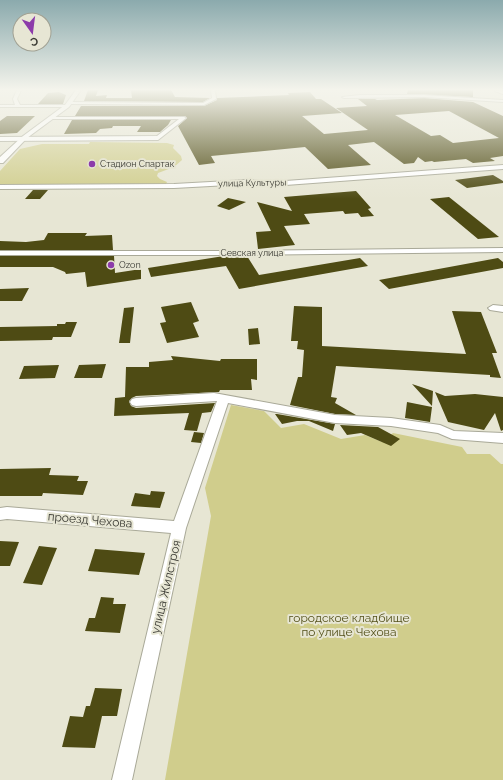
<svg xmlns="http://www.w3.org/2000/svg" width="503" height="780" viewBox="0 0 503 780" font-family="Raleway,sans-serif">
	<rect width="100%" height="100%" fill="#e7e6d4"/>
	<path fill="#d0cd8c" d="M90,142L167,143L174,145L173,148L181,156L182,160L174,167L158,173L157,176L160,179L167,182L166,184L0,185V171L20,149L42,144H89Z
		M231,405L264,411L281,428L304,424L341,439L365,435L382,442L393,433L462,447L467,454H490L501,464H503V780H165L211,516L205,488Z"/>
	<path fill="#4e4b14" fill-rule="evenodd" d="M88,90H98L96,96L107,95L106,98H132L131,90H171L175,97L210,98L203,102L84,101Z
		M408,90H473V97L407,94Z
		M59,92L66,95L63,104H38L48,93Z
		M310,92L316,99H321L342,113L302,116L324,134L368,130L336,108L367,106L358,99H375L377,100L424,98L473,102L503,116V156L490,158L495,161L473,163L466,159L434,162L432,161L425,162L418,157L414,163L404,164L374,142L348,145L371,165L328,169L305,147L211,156L215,163L199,165L178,126L187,118L185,116H75L81,106H204L217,100V98L289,95L288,93ZM449,111L499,138L453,143L440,135L431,136L395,115Z
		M7,116H35L17,133L0,134V121Z
		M72,120H171L168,125L160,132H137L141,126H113L112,128L100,129L96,133L64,134Z
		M493,175L503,181V183L467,188L455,180Z
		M33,190H48L40,199H25Z
		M356,191L371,208L368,209L374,216L361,217L358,213L345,214L343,211L304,214L310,224L284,226L295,245L258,249L256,232L271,231L257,202L292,211L284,197Z
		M449,197L499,237L478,239L430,199Z
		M228,198L246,202L229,210L217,206Z
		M48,233H87L85,236L112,235L113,250H0V241L26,242L44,240Z
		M0,256H114L115,273L141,269V279L87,287L85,272L66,274L65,272L53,267H0Z
		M224,256H247L259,275L360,258L368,266L239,289L226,266L151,277L148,268Z
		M498,258L503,262V268L389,289L379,280Z
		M29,288L22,301H0V289Z
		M191,302L199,321L193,323L199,337L167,343L160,323L166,322L161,307Z
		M294,306L322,307V346L466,354L452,311L481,312L497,353H492L501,378L490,377V375L336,366L331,397L337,398L335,403L356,415L335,414L290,405L298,377H302L304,350L297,349L298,341H291Z
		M134,307L130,343H119L124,308Z
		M66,322H77L71,337H53L52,340L0,341V327L57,326V324H65Z
		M258,328L260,344L249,345L248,329Z
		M171,356L220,361L221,359H257V380L251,379L252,390H220L219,392L136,396L132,398L129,401L131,406L136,408L215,403L211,412L202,413L197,431L184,430L189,413L114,416L115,398L125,397L126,367H149V362L173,360Z
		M106,364L102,378H74L79,365Z
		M59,365L55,378L19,379L24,366Z
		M412,384L433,391L432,406Z
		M435,392L445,396L475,394L503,397V430L501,431L495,413L484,430L448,422Z
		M407,402L432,407L430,422L405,418Z
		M275,414H277L335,424L333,431L309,421H297L282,424Z
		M340,425L378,427L400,439L391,446L361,433L347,435Z
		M194,432L204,433L201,443L191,442Z
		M51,468L49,475L79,476L77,481H88L83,495L43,493L42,496H0V469Z
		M151,491L165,492L160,508L131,506L135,493L150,495Z
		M0,541L19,542L10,566H0Z
		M39,546L57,548L42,585L23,583Z
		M95,549L145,553L139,575L88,571Z
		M101,597L114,598L113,604H126L120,633L85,631L89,618H95Z
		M95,688L122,689L117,716H102L95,748L62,747L70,716L83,717L86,706H90Z"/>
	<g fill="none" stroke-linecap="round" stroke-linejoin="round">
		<g stroke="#a9a998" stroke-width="2">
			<path id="minor" d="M17,90H21L17,99L20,105H67L69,106L67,107H0V105H15L13,99Z
				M211,90H215L216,99L204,105L70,104L68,103L70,102L203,103L212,98Z
				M494,90L503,91V94L495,91Z
				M360,95H424L503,100V102L424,97L344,98L342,97Z
				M51,117H184L186,118L158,140L0,141V137L157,136L179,119H53Z
				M503,165V169L272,186L247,184L174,188L0,189V185L174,184L247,180L272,182Z
				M503,248V252L227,255H0V251H227Z
				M493,305L503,306V312L490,310L488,308Z
				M214,393L335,415L391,418L440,425L454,431L503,433V443L452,439L438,433L391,426L335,423L228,403L186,528L132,780H112L171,533L7,519L0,520V508L7,507L174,521L217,401L136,406L132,405L130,402L132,399L136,398Z"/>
		</g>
		<g stroke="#a9a998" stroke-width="2">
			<path id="tertiary" d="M76,90H81L69,107L27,138L3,163H0V157L23,136L65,105Z"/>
		</g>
		<use href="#minor" fill="#fff" fill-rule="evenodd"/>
		<use href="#tertiary" fill="#fff" fill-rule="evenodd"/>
	</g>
	<linearGradient id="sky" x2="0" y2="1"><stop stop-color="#8baaad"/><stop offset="0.45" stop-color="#f4f4ec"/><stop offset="1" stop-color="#f4f4ec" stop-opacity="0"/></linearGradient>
	<rect width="503" height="199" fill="url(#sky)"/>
	<g fill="#8c3baa" stroke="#e7e6d4" stroke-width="1.5">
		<circle cx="92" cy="164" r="4"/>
		<circle cx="111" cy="265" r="4"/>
	</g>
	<g text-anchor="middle" stroke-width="4" stroke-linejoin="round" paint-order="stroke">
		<g font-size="9" fill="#393932" stroke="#e7e6d4" text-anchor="start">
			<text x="100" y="167">Стадион Спартак</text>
			<text x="119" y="268">Ozon</text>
		</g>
		<g font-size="9" fill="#393932" stroke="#e7e6d4">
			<text transform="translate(252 183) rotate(-1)" y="3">улица Культуры</text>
			<text x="252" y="256">Севская улица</text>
		</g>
		<g font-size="12" fill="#393932" stroke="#e7e6d4">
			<text transform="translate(90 520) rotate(5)" y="4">проезд Чехова</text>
			<text transform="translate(166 587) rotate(-77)" y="4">улица Жилстроя</text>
		</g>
		<g font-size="12" fill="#53501a" stroke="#e7e6d4">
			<text x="349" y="622">городское кладбище<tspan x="349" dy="14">по улице Чехова</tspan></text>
		</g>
	</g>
	<g transform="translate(32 32) rotate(166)"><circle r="19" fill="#e7e6d4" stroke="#a1a193"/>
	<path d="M0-3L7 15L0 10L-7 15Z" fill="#8c3baa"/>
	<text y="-6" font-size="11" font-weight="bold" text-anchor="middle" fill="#393932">С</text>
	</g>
</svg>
